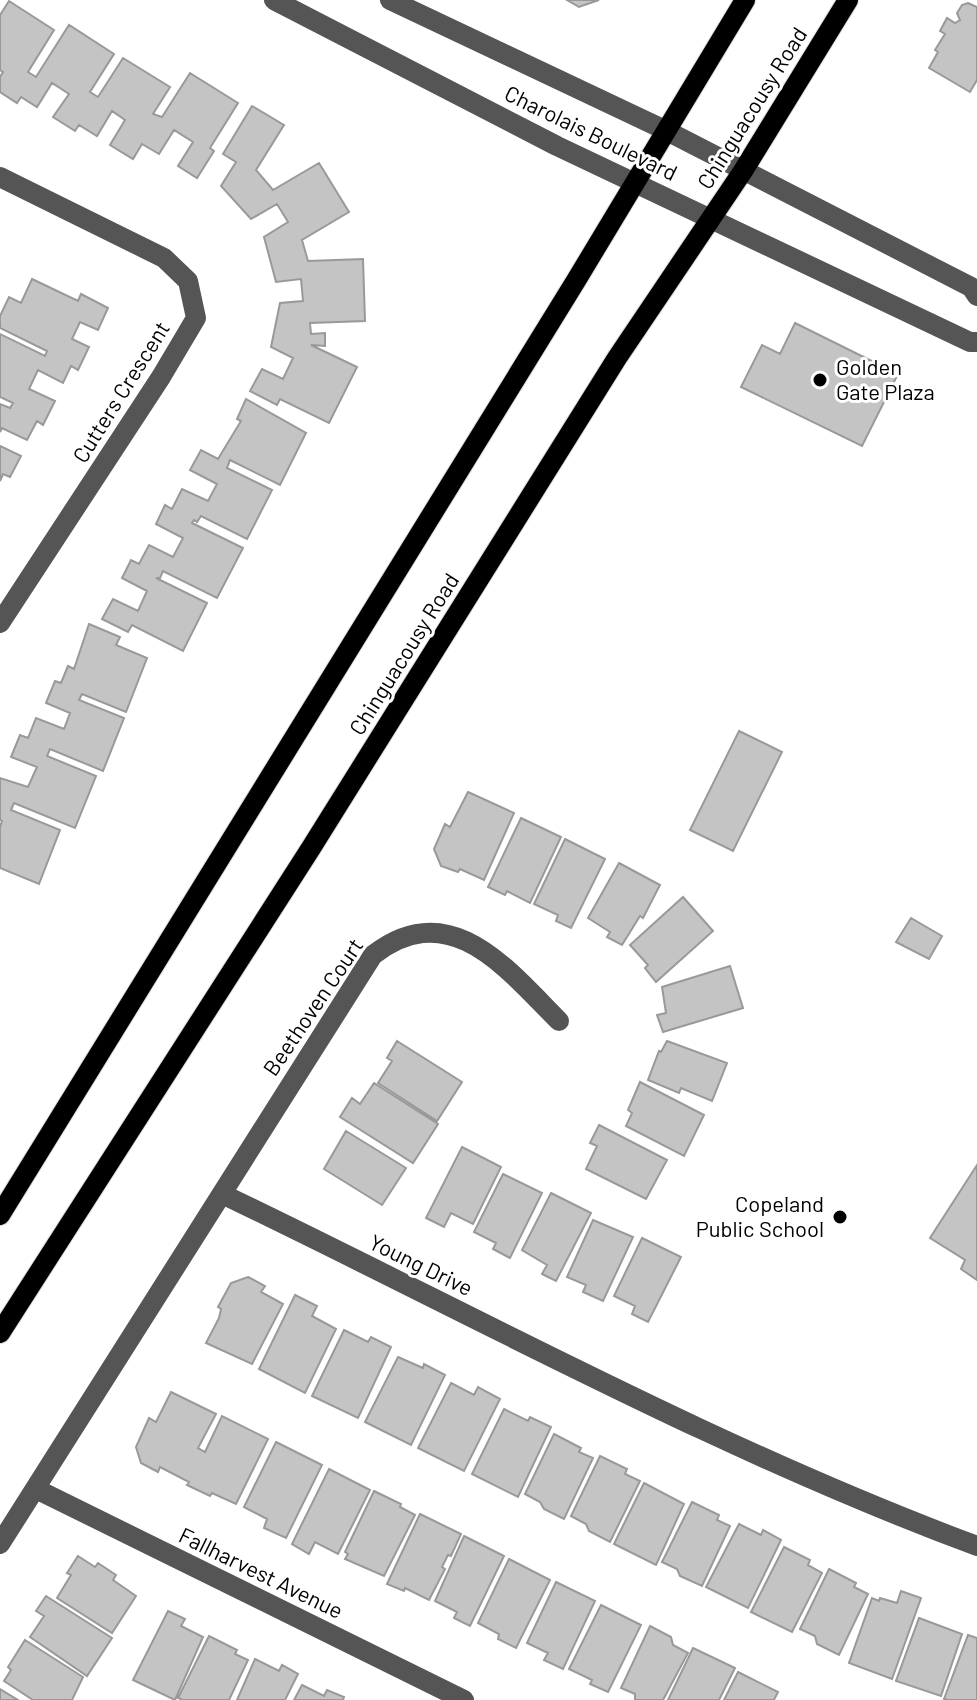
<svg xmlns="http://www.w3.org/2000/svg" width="977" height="1700" viewBox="0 0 977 1700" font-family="Barlow,sans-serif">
	<rect width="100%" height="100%" fill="#fff"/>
	<path fill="#c4c4c4" stroke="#999" stroke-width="2" d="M567,0H599L579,7Z
		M9,1L54,30L28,72L36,77L69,25L114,54L90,92L98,97L123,58L170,87L153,114L162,117L190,73L238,103L210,148L214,151L197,178L178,166L193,142L174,130L159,154L142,144L133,159L110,145L125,120L112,111L97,136L79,125L75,131L53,117L69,94L52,83L37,107L21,97L17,103L0,92V77L3,72L0,70V15Z
		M968,3L977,7V80L970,92L929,68L938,52L935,50L945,34L940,31L947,18L955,23L960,20L957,13L962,5Z
		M252,106L284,125L256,170L273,190L319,163L349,212L302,240L308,261L363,259L365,321L310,323L311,334L325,333V346L311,345L357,367L329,423L280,399L277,405L250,391L262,369L283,379L293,358L271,347L280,303L303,301L301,279L276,282L264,237L288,222L277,204L251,219L221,186L236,162L223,154Z
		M32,279L78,301L81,294L108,308L98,330L80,322L72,339L89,347L78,370L71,366L63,383L38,370L29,389L55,401L43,425L37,421L27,440L2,428L0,432V404L10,408L13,403L0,397V334L45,356L47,351L0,328V316L9,297L21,303Z
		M795,323L898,374L862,446L741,387L762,345L780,354Z
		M246,399L306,433L280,485L230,460L227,468L272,490L247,539L201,516L197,522L194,520L192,523L243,548L217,598L163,571L160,578H156L207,603L183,651L132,625L128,632L102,619L113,599L138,611L147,591L122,578L131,560L139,564L149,545L173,557L183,538L156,524L165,505L172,509L182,489L208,501L217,484L190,470L201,450L218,459L241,421L237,419Z
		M0,446L21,456L10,477L3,474L0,481Z
		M89,624L120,637L116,645L147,658L126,712L82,694L79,700L124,718L103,771L50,749L47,756L96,776L75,828L14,803L11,810L60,830L39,884L0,868V827L2,821L0,820V778L28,787L37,767L11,757L20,735L28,738L36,718L64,729L70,713L46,703L55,681L61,683L68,666L74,669Z
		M739,731L782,752L733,851L690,830Z
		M468,792L514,813L484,880L460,869L458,872L441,866L434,849L445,824L450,827Z
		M521,818L561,837L530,903L507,891L505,895L488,887Z
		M565,839L605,859L571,928L556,921L558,915L534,904Z
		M619,863L660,885L643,918L640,916L622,945L607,937L610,932L588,918Z
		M683,897L713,931L656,982L645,968L648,965L630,945Z
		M911,918L942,936L929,959L896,942Z
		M730,966L743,1008L663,1032L657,1015L666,1013L662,987Z
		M397,1041L462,1082L437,1121L378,1083L392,1061L387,1058Z
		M667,1041L727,1063L712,1101L681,1088L679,1093L648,1080L659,1051L661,1052Z
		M640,1082L704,1115L684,1156L626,1126L632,1113L628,1110Z
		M374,1083L438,1124L413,1163L340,1117L352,1098L360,1104Z
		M599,1125L667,1160L646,1199L586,1169L597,1146L590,1143Z
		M346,1131L406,1168L382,1205L324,1169Z
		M462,1147L501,1167L473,1224L451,1213L444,1227L426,1218Z
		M977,1165V1280L961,1269L965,1260L930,1238Z
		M503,1174L542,1193L510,1258L493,1249L496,1243L474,1232Z
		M551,1193L591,1213L556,1281L542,1274L547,1265L522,1250Z
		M593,1220L633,1237L603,1301L583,1292L586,1285L567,1277Z
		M642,1238L681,1257L648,1322L632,1314L635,1306L614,1296Z
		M248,1277L265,1286L261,1292L283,1304L252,1364L206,1343L219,1318L221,1309L218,1307L231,1283Z
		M295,1295L317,1306L312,1316L336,1329L305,1393L259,1369Z
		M344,1330L368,1342L371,1337L391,1347L358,1418L312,1396Z
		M398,1357L423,1368L424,1364L445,1375L411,1445L365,1422Z
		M451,1383L474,1395L478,1387L500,1399L464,1471L418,1448Z
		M171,1392L216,1414L198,1448L205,1452L222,1416L268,1439L236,1504L212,1493L210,1496L187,1485L189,1482L160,1467L158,1472L141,1463L136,1447L149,1418L156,1422Z
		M504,1409L528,1421L530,1417L551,1427L518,1497L472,1474Z
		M554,1434L581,1448L579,1452L593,1458L564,1519L544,1509L540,1502L525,1494Z
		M276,1442L322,1465L286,1538L264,1528L267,1519L244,1507Z
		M600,1456L627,1469L625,1474L640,1481L610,1542L589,1531L586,1524L571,1516Z
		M329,1469L370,1490L338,1554L315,1542L309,1554L292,1544Z
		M644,1483L684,1504L656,1565L614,1544Z
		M374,1491L401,1504L400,1507L415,1515L384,1576L345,1559L348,1554L345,1552Z
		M692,1502L719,1515L717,1520L730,1526L702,1586L680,1576L677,1569L662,1562Z
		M420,1514L461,1534L451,1556L448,1555L442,1567L445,1569L429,1600L405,1588L404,1591L387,1584Z
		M739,1524L761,1535L763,1530L781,1540L748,1608L706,1587Z
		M464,1536L504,1556L470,1626L454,1618L457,1612L435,1601Z
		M784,1547L810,1560L808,1565L822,1573L792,1632L751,1612Z
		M78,1556L95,1567L98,1563L116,1575L113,1580L136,1596L112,1633L57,1598L71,1575L67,1573Z
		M509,1559L550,1580L516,1648L498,1639L499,1634L478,1623Z
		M829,1569L856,1583L854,1587L868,1594L839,1655L817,1644L815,1636L800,1629Z
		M556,1582L595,1601L563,1669L544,1660L548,1653L527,1643Z
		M901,1591L921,1598L892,1679L849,1663L872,1598L879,1601L880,1598L897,1603Z
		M46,1596L112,1638L87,1676L30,1637L44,1616L36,1611Z
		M601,1605L641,1625L608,1692L590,1684L592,1680L569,1669Z
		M168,1611L185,1619L181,1626L203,1637L175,1700L133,1680Z
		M919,1618L962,1634L941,1696L896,1681Z
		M650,1626L671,1637L673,1645L688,1653L663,1700H635V1694L621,1688Z
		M968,1635L977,1638V1700H948L944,1699Z
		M209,1636L237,1650L235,1654L248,1660L229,1700H183L178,1698Z
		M25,1640L83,1677L72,1700H33L4,1681L11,1670L8,1667Z
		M693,1648L735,1668L719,1700H668Z
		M255,1659L279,1671L282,1665L298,1674L285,1700H237Z
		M738,1672L778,1692L774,1700H724Z
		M302,1685L324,1696L327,1690L344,1697L343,1700H294Z
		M0,1689L18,1700H0Z"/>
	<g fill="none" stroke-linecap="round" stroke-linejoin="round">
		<g stroke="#dbdbdb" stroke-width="22">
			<path id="major" d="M0,1215L577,279L745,0
				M0,1333L311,848L617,358L743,171L848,0"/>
		</g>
		<path stroke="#555" stroke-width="20" d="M274,0L557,146L970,342H977
			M390,0L667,131L971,287L977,296
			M0,177L164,258L188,281L196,318L161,377L0,623
			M222,1194C472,1314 716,1449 977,1546
			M36,1489L464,1700
			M0,1544L373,955C450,895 507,969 559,1021"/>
		<use href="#major" stroke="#000" stroke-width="20"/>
	</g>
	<g fill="#000" stroke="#fff" stroke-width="3">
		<circle cx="820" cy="380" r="8"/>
		<circle cx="840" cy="1217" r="8"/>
	</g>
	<g text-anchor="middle" stroke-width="6" stroke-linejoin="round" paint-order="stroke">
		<g font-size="22" fill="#000" stroke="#fff">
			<text transform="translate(752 108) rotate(-58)" y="8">Chinguacousy Road</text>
			<text transform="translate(591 133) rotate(26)" y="8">Charolais Boulevard</text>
			<text transform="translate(121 392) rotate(-58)" y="8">Cutters Crescent</text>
			<text transform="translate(404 654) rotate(-58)" y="8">Chinguacousy Road</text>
			<text transform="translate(313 1007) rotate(-56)" y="8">Beethoven Court</text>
			<text transform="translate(421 1265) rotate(26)" y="8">Young Drive</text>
			<text transform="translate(261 1573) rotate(26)" y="8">Fallharvest Avenue</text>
		</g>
		<g font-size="22" fill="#000" stroke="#fff" text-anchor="start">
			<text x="836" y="375">Golden<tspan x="836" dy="25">Gate Plaza</tspan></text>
			<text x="824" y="1212" text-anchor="end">Copeland<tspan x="824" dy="25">Public School</tspan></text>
		</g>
	</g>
</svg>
